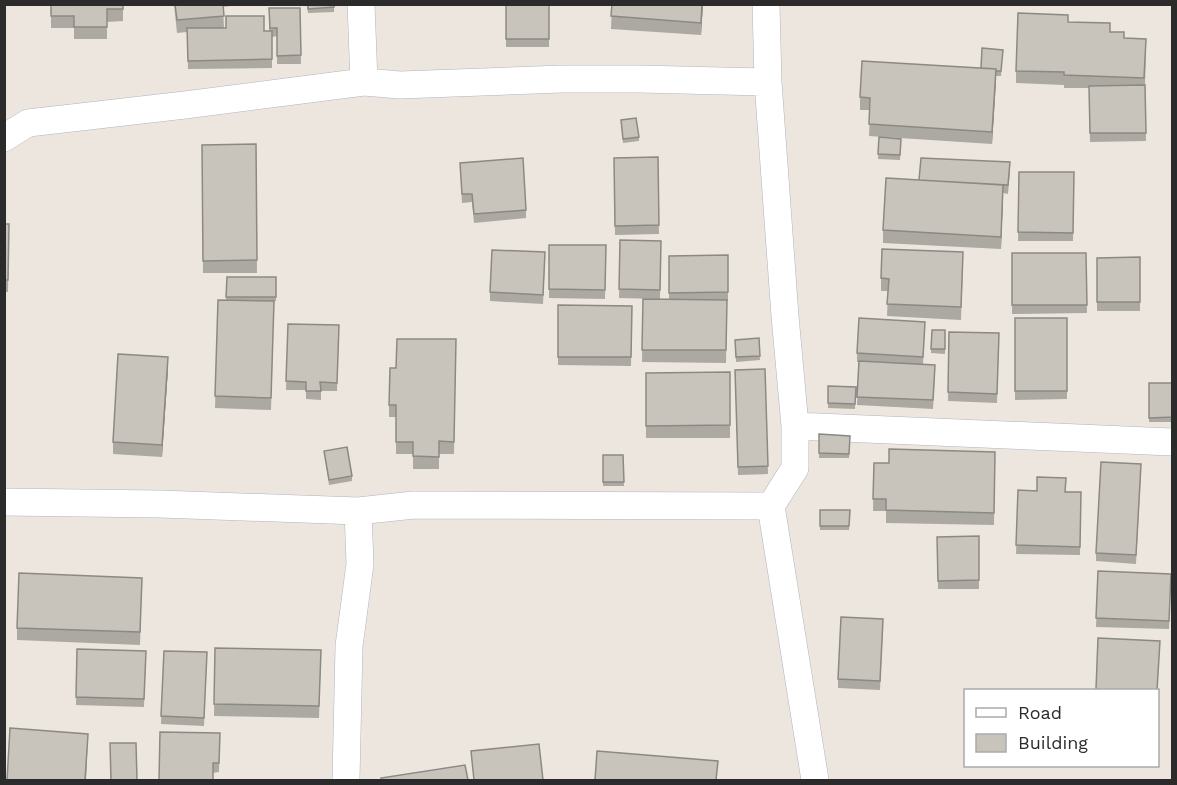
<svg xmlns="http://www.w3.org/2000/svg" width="1177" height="785" viewBox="0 0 1177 785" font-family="'Work Sans',sans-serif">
	<rect width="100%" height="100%" fill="#ece6de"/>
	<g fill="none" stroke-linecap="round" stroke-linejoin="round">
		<g stroke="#b1b4be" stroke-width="28">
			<path id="street" d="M361,4L364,82
				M766,4L768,82L785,316L795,426V468L771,506L815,780
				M4,138L28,123L185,105L364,82L400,85L562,79H639L768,82
				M795,426L1172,442
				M4,502L160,504L358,511L414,505L771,506
				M346,780L349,646L360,564L358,511"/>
		</g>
		<use href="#street" stroke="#fff" stroke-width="27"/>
	</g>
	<path fill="#aca9a2" d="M51,4H123V21L107,22V39H74V28H51Z
		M174,4H231V6L223,7L224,28L264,31H269V8H300L301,64H277V36L272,37V68L188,69L187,32L177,33Z
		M307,4H334V12L308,13Z
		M506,4H549V47H506Z
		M612,4H703L701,35L611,29Z
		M1068,22L1110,32L1124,38L1146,51L1145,85L1146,141L1090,142L1089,88H1064V85L1016,83V71Z
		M1003,50L1001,76H996L992,144L869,136L870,110H860V97L981,68Z
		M621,120L639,137V141L623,143Z
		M879,137L901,139L900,160L878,159Z
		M256,144L257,273H203L202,145Z
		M658,157L659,234L615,235L614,158Z
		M460,163L526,210V218L474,223L472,202L462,203Z
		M1010,170L1008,194L1003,193L1001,249L883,243V230L919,180Z
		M1019,172H1074L1073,241H1018Z
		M4,224H9L8,292H4Z
		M620,240L661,241L660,299L619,298Z
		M549,245H606L605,299L549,298Z
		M1012,253H1086L1087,313L1012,314Z
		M728,255V301H727L726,363L642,362L643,299L669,300V256Z
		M1140,257V311H1097V258Z
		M545,261L543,304L490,301V292Z
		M963,265L961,320L887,316L888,291H881V278Z
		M227,277H276V301H274L271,410L215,408L218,300H226Z
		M558,305L632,306L631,366L558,365Z
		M1015,318H1067V399L1015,400Z
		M925,322L923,364L935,373L933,409L857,405L859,362H857V353Z
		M288,324L339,325L337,391H321V400L306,399V390H286Z
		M932,330H945V354L931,353Z
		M949,332L999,333L997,403L948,401Z
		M759,338L760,360L736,362L735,340Z
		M456,339L454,454H439V469H413V454H396V417H389V405L396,368Z
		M168,369L162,457L113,454V442Z
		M765,369L768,474L738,475L735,370Z
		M730,372V438H646V373Z
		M1149,383H1173V422H1149Z
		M828,386L856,387L855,409L828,408Z
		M819,434L850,436L849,458H819Z
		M324,451L352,476V481L329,485Z
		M995,452L994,525L886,523V511H873L874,463H889Z
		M603,455H623L624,486H603Z
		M1141,473L1136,564L1096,561V553Z
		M1018,490L1081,492L1080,555L1016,554Z
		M820,510H850L849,530H820Z
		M979,536V589H938L937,537Z
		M1098,571L1171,574L1169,629L1096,627Z
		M142,578L140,645L17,640V628Z
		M883,628L880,690L838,688V679Z
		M215,648L321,650L319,718L214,716Z
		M77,649L146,651L144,707L76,705Z
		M164,651L207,652L204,726L161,724Z
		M220,733L219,772L159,780Z"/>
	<path fill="#8c8984" d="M702,4H703L701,35V23Z
		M996,69V82L992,144V132Z
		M1003,185V197L1001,249V237Z
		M168,357V369L162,457V445Z
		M88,734L86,780H85Z"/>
	<path fill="#c8c4bc" stroke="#8c8984" stroke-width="1.5" d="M51,4H123V9H107V27H74V16H51Z
		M175,4H223L224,16L177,20Z
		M308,4H334V7L308,9Z
		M506,4H549V39H506Z
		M612,4H702L701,23L611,16Z
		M269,8H300L301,55L277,56V28H270Z
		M1018,13L1068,15V22L1110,23V32H1124V38L1146,39L1144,78L1064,75V72L1016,71Z
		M226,16H264V31H272V59L188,61L187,28H226Z
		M982,48L1003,50L1001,71H996V69L981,68Z
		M862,61L996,69L992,132L869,124L870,98L860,97Z
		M1145,85L1146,133H1090L1089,86Z
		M636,118L639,137L623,139L621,120Z
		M879,137L901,139L900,155L878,154Z
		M256,144L257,260L203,261L202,145Z
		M658,157L659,225L615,226L614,158Z
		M523,158L526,210L474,214L472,194H462L460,163Z
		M921,158L1010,162L1008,185L919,180Z
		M1019,172H1074L1073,233L1018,232Z
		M886,178L1003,185L1001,237L883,230Z
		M4,224H9L8,280H4Z
		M620,240L661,241L660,290L619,289Z
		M549,245H606L605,290L549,289Z
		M882,249L963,252L961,307L887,304L889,279L881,278Z
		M492,250L545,252L543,295L490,292Z
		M1012,253H1086L1087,305H1012Z
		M728,255V292L669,293V256Z
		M1140,257V302H1097V258Z
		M227,277H276V297H226Z
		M643,299L727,300L726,350H642Z
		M218,300L274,301L271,398L215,396Z
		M558,305L632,306L631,357H558Z
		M859,318L925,322L923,357L857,353Z
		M1015,318H1067V391H1015Z
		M288,324L339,325L337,383L320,382L321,391H306V382L286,381Z
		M932,330H945V349H931Z
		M949,332L999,333L997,394L948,392Z
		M759,338L760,356L736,357L735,340Z
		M397,339H456L454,442L439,441V457L413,456V442H396V405H389L390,368H396Z
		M118,354L168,357L162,445L113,442Z
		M859,361L935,365L933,400L857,397Z
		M765,369L768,466L738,467L735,370Z
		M730,372V425L646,426V373Z
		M1149,383H1173V417L1149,418Z
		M828,386L856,387L855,404L828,403Z
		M819,434L850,436L849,454L819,453Z
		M347,447L352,476L329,480L324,451Z
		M889,449L995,452L994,513L886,510V499H873L874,463H889Z
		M603,455H623L624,482H603Z
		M1101,462L1141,464L1136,555L1096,553Z
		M1037,477L1066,478L1065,492H1081L1080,547L1016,545L1018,490L1037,491Z
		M820,510H850L849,526H820Z
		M979,536V580L938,581L937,537Z
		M1098,571L1171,574L1169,621L1096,618Z
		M19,573L142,578L140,632L17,628Z
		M841,617L883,619L880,681L838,679Z
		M1098,638L1160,641L1157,690H1105L1096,689Z
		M215,648L321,650L319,706L214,704Z
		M77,649L146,651L144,699L76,697Z
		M164,651L207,652L204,718L161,716Z
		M10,728L88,734L85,780H7Z
		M160,732L220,733L219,763H213V780H159Z
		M110,743H136L137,780H111Z
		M539,744L543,780H474L471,751Z
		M597,751L718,761L716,780H595Z
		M465,765L468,780H382L381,778Z"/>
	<rect width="1177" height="785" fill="none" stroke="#2b2b2b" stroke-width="12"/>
	<rect x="964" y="689" width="195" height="78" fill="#ffffff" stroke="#aaaaaa" stroke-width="1.5"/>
	<rect x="976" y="708" width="30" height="9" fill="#ffffff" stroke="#aaaaaa" stroke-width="1.5"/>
	<text x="1018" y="719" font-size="18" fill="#2b2b2b">Road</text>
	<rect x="976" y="734" width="30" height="18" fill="#c8c4bc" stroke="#aaaaaa" stroke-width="1.5"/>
	<text x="1018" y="749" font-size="18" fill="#2b2b2b">Building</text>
</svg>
